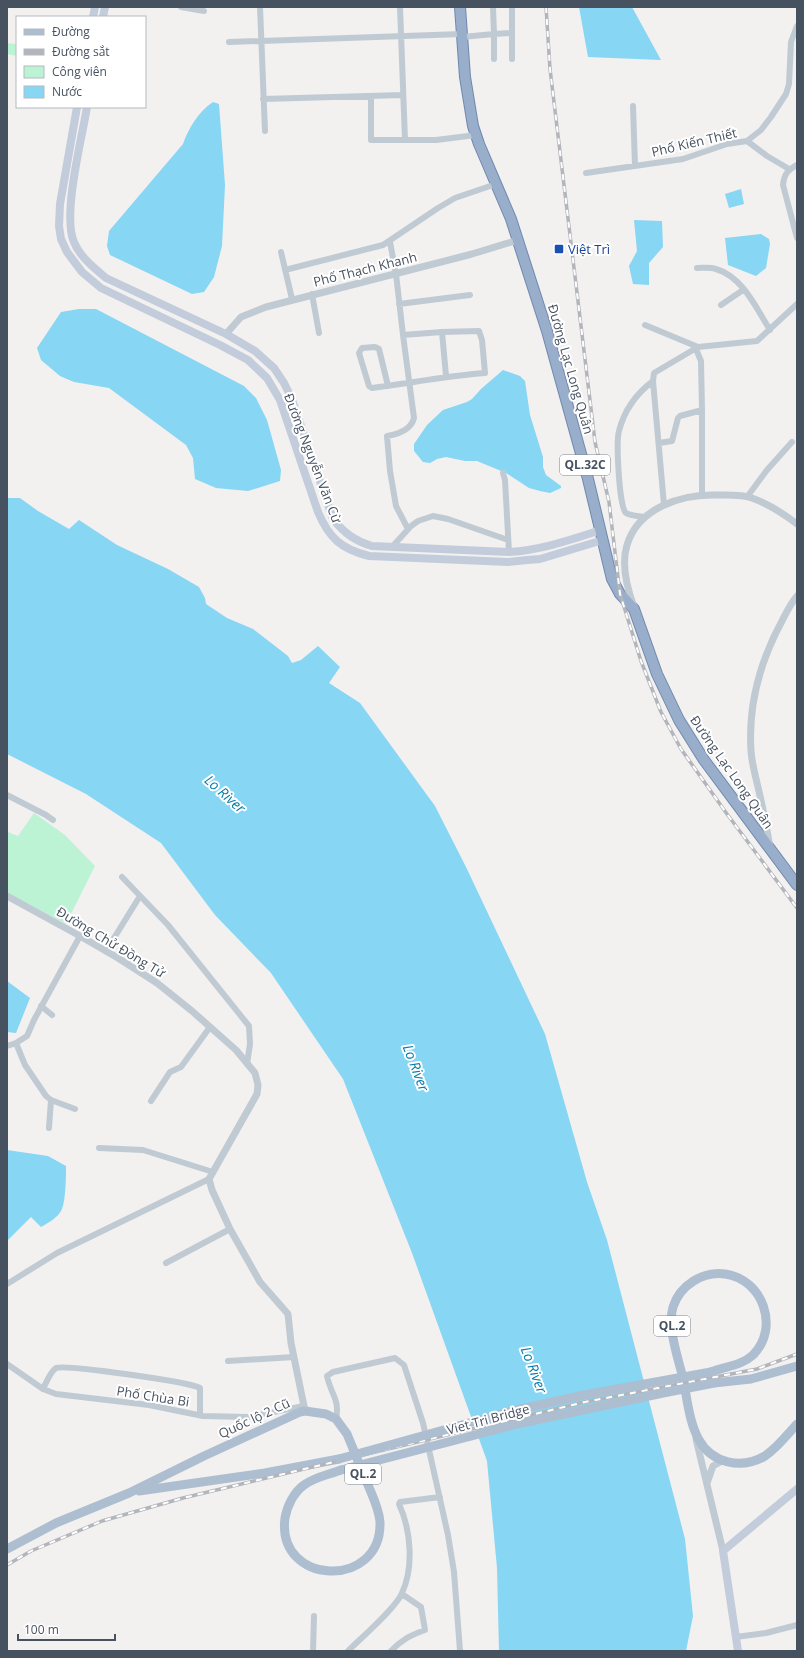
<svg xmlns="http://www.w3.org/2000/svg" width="804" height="1658" viewBox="0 0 804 1658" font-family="'Open Sans',sans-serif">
	<rect width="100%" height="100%" fill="#f3f0f0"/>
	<path fill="#bcf3d5" d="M7,43L17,44V56L7,54Z
		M34,813L65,835L95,866L66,924L7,893V833L8,832L18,836Z"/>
	<path fill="#86d6f4" d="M579,7H632L661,60L588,57Z
		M213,102L219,104L225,185L222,246L214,277L204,292L192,294L110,255L107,246L109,231L183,144C188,129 199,111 213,102Z
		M741,189L744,204L729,208L725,194Z
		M634,220L662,221L663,247L649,263V285L633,284L629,266L637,251Z
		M761,234L769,239L770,244L766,268L756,276L728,265L725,238Z
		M79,309H96L244,386L256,398L267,420L281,470L280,481L248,491L216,488L195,479L193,458L186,445L109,388L74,382L60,376L41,360L37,348L61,312Z
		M503,370L520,376L525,381L530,415L543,457V467L546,475L561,486V488L550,493L540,491L529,488L506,473L477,461H465L446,457L437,459L430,463L423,462L414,451V444L427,425L443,410L467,402L472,399L481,389Z
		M7,498H20L38,511L69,529L79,520L117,545L168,569L199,587L205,598L206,604L227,618L253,629L288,656L292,663L301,660L318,646L340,667L329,683L360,703L435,806L466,867L545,1034L587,1182L607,1240L685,1539L693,1616L686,1651H499L497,1568L487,1461L412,1253L343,1079L271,973L215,915L161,843L86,794L7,754Z
		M7,981L30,998L16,1033L7,1032Z
		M7,1150L48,1156L66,1166C66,1175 66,1203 61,1211C57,1218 48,1223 41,1227L31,1217L7,1241Z"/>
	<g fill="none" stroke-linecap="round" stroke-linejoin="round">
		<g stroke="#6f8aaf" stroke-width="12">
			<path id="trunk" d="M460,7L465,77L473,126L479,144L511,219L547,331L588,479L612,579L620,594L634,609L657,674L679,720L704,760L797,885"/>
		</g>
		<path stroke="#c0cad3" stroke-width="6" d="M181,7L204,11
			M260,7L265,131
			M400,7L405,140
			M462,37L494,34L493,7
			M229,42L462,34
			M494,59V34L512,33V7
			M512,59V33
			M371,96V140H436L476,135
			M263,99L403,95
			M633,106L635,166
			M747,141L767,156L789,169
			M797,165C787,170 784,175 783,185L797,238
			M586,173L683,159L727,144L747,141L761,130L771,117L786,94L789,84L791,42L797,26
			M390,242L396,274L403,335L414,418C411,430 399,434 387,436L390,471L396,506L408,529
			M281,252L292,299
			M697,268C704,268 710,267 716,269C743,277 756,308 770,330
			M285,270L383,245L438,208L455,198L496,184
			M312,294L319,333
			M399,304L470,295
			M721,305L743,290
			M645,325L698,347
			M403,335L442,332L446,376
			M696,349L701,361L702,410V494
			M388,386L379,349L375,347L362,348L359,353L369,386L372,388C410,383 447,376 485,373L482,340L479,331L442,332
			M659,443L672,441L678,418L680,416L702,410
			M503,473L505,480L509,552
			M747,497L767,470L792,442
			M664,505L653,381L654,373L698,347L757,341L797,304
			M644,517C639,516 631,516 626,513C619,508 616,441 619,431C624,411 636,394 653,381
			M392,547L411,526L418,521L433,516L448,519L508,540
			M7,795L46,815L53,820
			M122,877L168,925L249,1026L250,1044L247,1064
			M106,951L140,896
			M41,1006L52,1015
			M16,1043L25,1065L46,1096L51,1100L75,1109
			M7,1046L16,1043L27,1036L34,1020L80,936
			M151,1101L170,1072L181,1067L210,1027
			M49,1128L51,1100
			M99,1148L143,1150L213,1172
			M166,1263L230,1229
			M7,1284L57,1253L209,1179
			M228,1361L294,1357
			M7,1364L43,1389L56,1394L149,1405L203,1416L248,1417L304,1406
			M43,1389C46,1383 50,1372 56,1368C65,1364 189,1382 200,1388V1415
			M336,1419C340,1399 331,1395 327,1376L333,1372L395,1358L404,1365L423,1423L448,1535L454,1572L460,1651
			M736,1637L766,1633L797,1625
			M313,1651L314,1616
			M348,1651C361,1638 396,1608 402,1593C414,1567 411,1530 399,1504L400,1502L440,1497
			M391,1651C401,1640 411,1635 425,1630L421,1607L402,1594"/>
		<path stroke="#c0cad3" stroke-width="7" d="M226,334L241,317L266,307L472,254L518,240
			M634,607C627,588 621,564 627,545C638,508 681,494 716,495C727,495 741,494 752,498C768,504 784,514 797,524
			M770,847C767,830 764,813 760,796C757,781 752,766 751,751C748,705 761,659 783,619C787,611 791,603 797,596
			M7,896L80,936L118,958L157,983L192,1011L236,1050L255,1073L258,1085L257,1094L209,1179L212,1190L230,1229L260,1282L288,1314L291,1343L305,1411
			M696,1439L723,1551
			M707,1483L713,1466L722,1461"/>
		<path stroke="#c2ccdb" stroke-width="8" d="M93,17L95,7
			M103,17L105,7
			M77,107L60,204L59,226L61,239L67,252L82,272L101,288L220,345L248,360L267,378L280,400L318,512C329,538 341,549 369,556L508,562L527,560L540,559L603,540
			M87,107C82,138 62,215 74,242C80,257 94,268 106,278L226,334L255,351L274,368L284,383L291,397L333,519C344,533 355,541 372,546L509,552C541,550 570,540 601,530
			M738,1651L723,1551L797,1489"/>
		<path stroke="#aebed1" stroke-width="9" d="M711,1372C726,1366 741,1366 753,1355C780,1328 763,1279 725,1274C703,1271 680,1285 673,1307C667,1327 678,1358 683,1378C687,1398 689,1422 699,1440C712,1463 741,1470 765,1456C777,1448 787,1435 797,1424
			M714,1383L751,1379L797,1366
			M139,1491L265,1473L339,1459
			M7,1549L56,1523L129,1493L204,1456L300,1412L305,1411L326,1414L336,1419L347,1434C354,1451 361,1468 368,1485C373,1497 379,1509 380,1522C382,1590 276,1586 285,1518C287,1506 294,1492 304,1485C315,1477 328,1475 341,1470"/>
		<use href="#trunk" stroke="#99aeca" stroke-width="10"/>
		<g stroke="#b2b5bb" stroke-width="3.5">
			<path id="rail" d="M546,7L550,69L595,442L609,502L620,594L641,661L661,712L681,749L727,814L797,908
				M7,1565L31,1551L102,1521L183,1498L585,1402L757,1369L797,1354"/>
		</g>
		<use href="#rail" stroke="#fff" stroke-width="2" stroke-dasharray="6" stroke-linecap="butt"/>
		<path stroke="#aebed1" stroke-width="9" d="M339,1459L512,1411L584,1395L711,1372
			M341,1470L517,1424L663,1393L714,1383"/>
	</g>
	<rect fill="#1a4fb4" stroke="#fff" stroke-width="1.5" x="554" y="244" width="10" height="10" rx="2"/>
	<g text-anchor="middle" stroke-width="4" stroke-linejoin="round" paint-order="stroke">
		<g fill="#fff" stroke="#7e8690" stroke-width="1">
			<rect x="560" y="455" width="50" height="20" rx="3"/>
			<rect x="654" y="1316" width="36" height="20" rx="3"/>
			<rect x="345" y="1464" width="36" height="20" rx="3"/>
		</g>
		<g font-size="12" font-weight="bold" fill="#475260">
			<text x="585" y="469">QL.32C</text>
			<text x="672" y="1330">QL.2</text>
			<text x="363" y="1478">QL.2</text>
		</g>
		<g font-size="13" fill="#475260" stroke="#fff">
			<text transform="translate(694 142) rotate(-13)" y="5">Phố Kiến Thiết</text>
			<text transform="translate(365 269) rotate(-14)" y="5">Phố Thạch Khanh</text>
			<text transform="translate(571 369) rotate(74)" y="5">Đường Lạc Long Quân</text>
			<text transform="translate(313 458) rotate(69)" y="5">Đường Nguyễn Văn Cừ</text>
			<text transform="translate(732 772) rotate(55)" y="5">Đường Lạc Long Quân</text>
			<text transform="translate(111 942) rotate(31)" y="5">Đường Chử Đồng Tử</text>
			<text transform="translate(153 1396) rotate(9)" y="5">Phố Chùa Bi</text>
			<text transform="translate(254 1418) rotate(-25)" y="5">Quốc lộ 2 Cũ</text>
			<text transform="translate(488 1419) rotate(-15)" y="5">Viet Tri Bridge</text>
		</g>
		<g font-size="13" fill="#164399" stroke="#fff" text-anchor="start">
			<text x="568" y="254">Việt Trì</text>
		</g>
		<g font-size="14" font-style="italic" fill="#027ca8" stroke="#fff">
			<text transform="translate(225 794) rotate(42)" y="5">Lo River</text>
			<text transform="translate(416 1068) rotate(69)" y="5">Lo River</text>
			<text transform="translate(534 1370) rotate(69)" y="5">Lo River</text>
		</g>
	</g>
	<rect width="804" height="1658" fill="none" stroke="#475260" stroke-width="16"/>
	<rect x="16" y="16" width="130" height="92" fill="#ffffff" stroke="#b5babf"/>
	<rect x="24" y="29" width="20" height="6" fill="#aebed1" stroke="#b5babf"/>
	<text x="52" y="36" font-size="12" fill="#475260">Đường</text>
	<rect x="24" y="49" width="20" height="6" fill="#b2b5bb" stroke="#b5babf"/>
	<text x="52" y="56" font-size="12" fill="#475260">Đường sắt</text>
	<rect x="24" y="66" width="20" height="12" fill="#bcf3d5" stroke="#b5babf"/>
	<text x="52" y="76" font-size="12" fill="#475260">Công viên</text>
	<rect x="24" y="86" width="20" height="12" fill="#86d6f4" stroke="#b5babf"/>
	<text x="52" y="96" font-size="12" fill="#475260">Nước</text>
	<path d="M18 1634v6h97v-6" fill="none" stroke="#475260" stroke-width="2"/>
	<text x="24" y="1634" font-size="12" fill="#475260" stroke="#ffffff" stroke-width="3" paint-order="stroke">100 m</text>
</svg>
